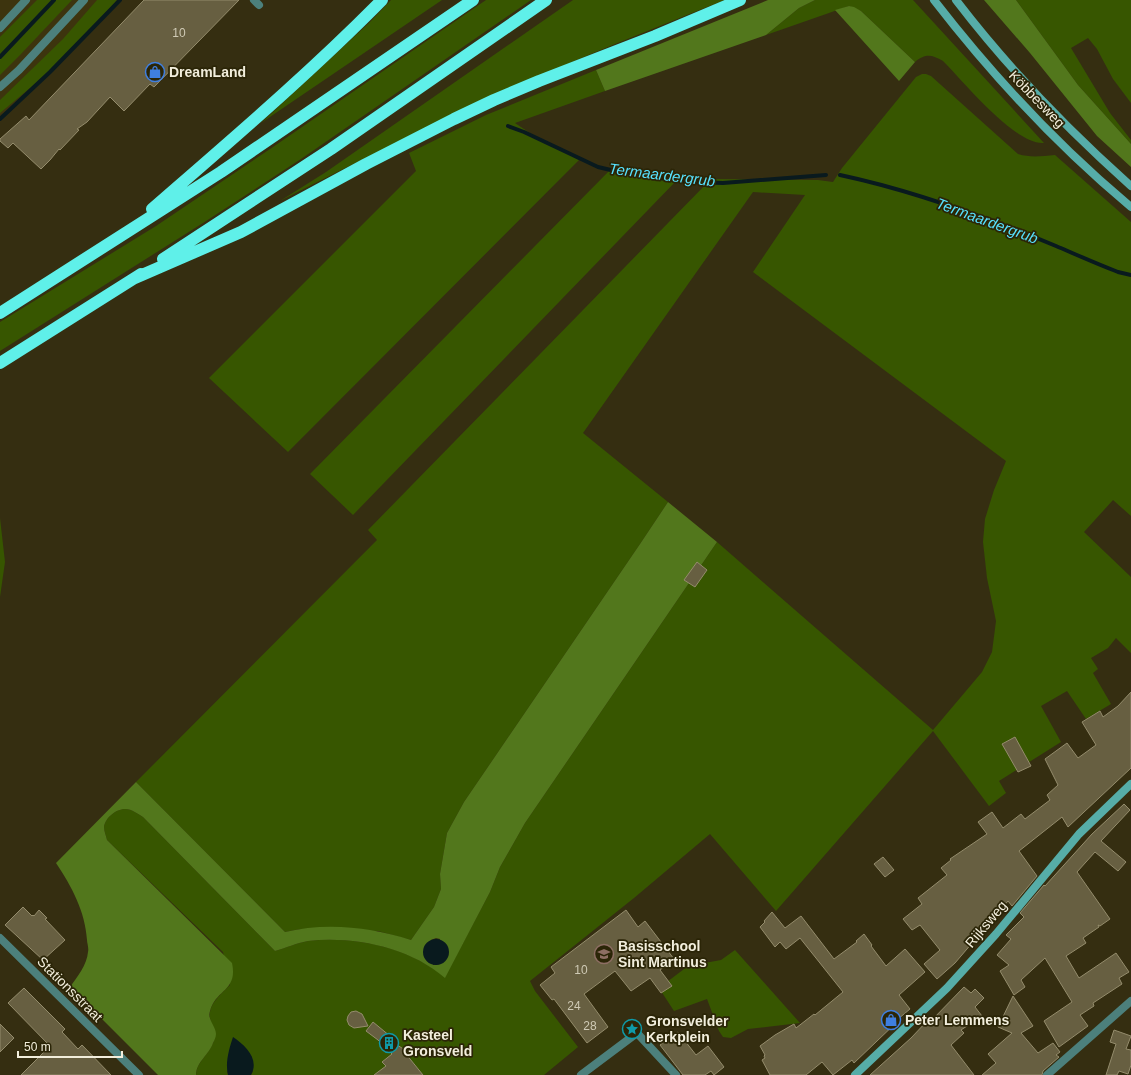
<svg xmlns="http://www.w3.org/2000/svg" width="1131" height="1075" viewBox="0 0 1131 1075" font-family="Arial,sans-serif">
	<rect width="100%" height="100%" fill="#352e11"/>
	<path fill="#3d340e" d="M0,0H114L63,56L9,109L0,115Z"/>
	<path fill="#375600" d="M37,0H72L21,54L0,75V37Z
		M97,0H117L70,53L36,83L0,113V100L63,39Z
		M391,0H442L261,123L370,22Z
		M486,0H531L301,159L203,223L0,351V322L156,226L273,147Z
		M573,0H725C652,29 578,58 507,91C430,125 355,163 280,201L326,172Z
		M815,0H913L1044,143C1016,146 963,81 943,61C932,55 926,53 915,62L861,11L849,6L766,35L799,8Z
		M1016,0H1131V103L1113,79L1097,49L1088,38L1071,48L1110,113L1131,140V144L1078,85Z
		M596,70L605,91L515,123L530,133L579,160L288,452L209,378L416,171L409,153L486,115Z
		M922,74H926L931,76L1018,154C1031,158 1042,156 1055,155L1131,222V516L1113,500L1084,532L1131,577V653L1116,638L1108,648L1091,658L1098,669L1093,673L1111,704L1086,719L1067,691L1041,706L1061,742L999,781L1006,793L989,806L933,731L776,911L710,834L634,898L530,981L535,991L578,1047L544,1075H251L253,1071H227L228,1075H196C196,1063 207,1056 212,1045C220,1031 208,1026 210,1012C211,1002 223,992 230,985L223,952L107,840C106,836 104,831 104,827C105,818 116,809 125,809C132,809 138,814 143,817L275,951C286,948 296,943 308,941C355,936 408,947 445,977L490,892L500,867L525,823L717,542L933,730L982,672L992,652L996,621L987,578L983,542L985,519L994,490L1006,461L753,272L805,195L753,192L583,433L668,502L640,544L464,802L447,833L440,874L441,889L434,907L411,940L378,931L300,929L285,932L136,782L377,540L368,530L711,179L818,180L833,182L842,168L916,77Z
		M610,170C632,177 655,180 677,180L353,515L310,474Z
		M0,518L5,562L0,597Z
		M735,950L800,1023L748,1029L731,1038L723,1037L719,1031L707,999L674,1011L659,988L688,966L721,960Z"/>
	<path fill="#52771c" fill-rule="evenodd" d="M768,0H815L799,8L766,35L605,91L596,70Z
		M984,0H1016L1078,85L1131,144V167L1097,136L1030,53Z
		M849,6L854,7L861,11L915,62L899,81L835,10Z
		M668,502L717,542L525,823L500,867L490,892L445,978C409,947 354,936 308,941C296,943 286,948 275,951L143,817C138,814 132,809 125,809C116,809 105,818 104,827C104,831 106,836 107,840L232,963C238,991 216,989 210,1011C207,1020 216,1026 216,1034C216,1037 214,1041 213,1043C209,1055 196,1062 196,1075H158L70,987C77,977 87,965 88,952C89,948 87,943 87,940C85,911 72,887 56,863L136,782L285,932C326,922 371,927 411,940L434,907L441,889L440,874L447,833L464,802L640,544ZM436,938L440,939L441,964L433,965L431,940Z"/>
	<path fill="#091a1e" d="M423 952a13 13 0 1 1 26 0a13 13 0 1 1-26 0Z
		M233,1037C245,1045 260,1059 251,1075H228C225,1063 229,1049 233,1037Z"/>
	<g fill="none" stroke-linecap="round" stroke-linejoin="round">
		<path stroke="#091a1e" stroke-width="4" d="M0,57L54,0
			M0,119L50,72L120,0
			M508,126L524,132L598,167L615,171L651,177L693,182L723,183L826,175
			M840,175C915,191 986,217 1056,246C1077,255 1097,264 1118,272L1131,275"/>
	</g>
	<path fill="#675f41" stroke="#948c6c" d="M144,0H239L154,87L150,84L124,111L110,97L87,122L77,129L79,130L60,150L59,149L50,160L41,169L13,143L8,148L0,141V139L26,116L29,120Z
		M697,562L707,570L695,587L684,580Z
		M1131,692V768L1068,827L1062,817L1019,851L1037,876L1012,906L1008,901L955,963L937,979L924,964L940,950L920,925L912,930L903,919L922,904L918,898L947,875L941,868L951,860L950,859L987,834L978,822L992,812L1003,828L1021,814L1025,819L1050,800L1047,795L1058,785L1045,759L1067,743L1078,758L1096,745L1082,722L1100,711L1103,717L1118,706Z
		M1015,737L1031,766L1018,772L1002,744Z
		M1124,804L1130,810L1101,841L1126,862L1118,871L1095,852L1077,872L1110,919L1100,926L1098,925L1099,927L1083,938L1086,943L1066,956L1079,978L1116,953L1129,972L1119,978L1122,984L1093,1003L1094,1006L1080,1015L1088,1026L1059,1047L1044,1021L1072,1002L1045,958L1021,980L1025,987L1014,995L1000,971L1009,965L997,955L1011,939L1006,935L1024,917L1020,913L1044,885L1045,886L1092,834Z
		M883,857L894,870L885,877L874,864Z
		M23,907L32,916L33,915L34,916L39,910L47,918L45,919L65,940L43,960L5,925Z
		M626,910L638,927L645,921L674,959L660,970L672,986L661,993L650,978L631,991L615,971L584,994L608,1027L587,1043L554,999L552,1000L540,985L555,973L551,967Z
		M772,912L785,928L801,916L834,959L857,942L856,941L864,934L872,945L871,946L886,966L905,949L925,972L899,995L910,1009L898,1019L899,1020L854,1063L852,1060L833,1075L822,1062L806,1075H770L762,1060L765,1058L764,1056L765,1055L760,1046L775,1035L794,1024L796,1028L814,1014L815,1015L843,992L800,938L786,949L780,942L775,947L760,927L765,922L764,921Z
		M964,987L971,993L975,989L984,998L975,1007L982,1016L961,1030L964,1033L951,1045L974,1075H870L911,1038L929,1019L931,1021Z
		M24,988L65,1029L62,1032L78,1049L82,1045L111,1075H21L50,1046L8,1003Z
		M1013,996L1033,1026L1021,1033L1038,1053L1053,1043L1060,1052L1056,1055L1059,1057L1043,1071L1042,1075H982L996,1063L988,1054L1012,1033L998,1027Z
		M356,1011L362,1014L368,1026L354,1028L349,1025L347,1020L348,1016L351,1012Z
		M373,1022L396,1041L394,1043L405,1050L406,1054L423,1075H374L386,1066L382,1062L392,1054L378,1040L366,1031Z
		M0,1024L14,1038L0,1052Z
		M1114,1030L1131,1036L1126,1049L1131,1050V1065L1128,1074L1119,1071L1117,1075H1106L1116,1044L1110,1042Z
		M678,1032L696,1055L708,1046L724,1067L714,1075L711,1071L705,1075H683L660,1045Z"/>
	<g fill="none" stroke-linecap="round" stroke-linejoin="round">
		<path stroke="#4c807c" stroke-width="8" d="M254,0L259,5
			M1047,1075L1131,1001"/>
		<path stroke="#4c807c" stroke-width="8" d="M0,28L26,0
			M0,87L19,70L84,0
			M0,938L139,1075
			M581,1075L637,1033L676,1075"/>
		<path stroke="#56ada8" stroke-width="8" d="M934,0C992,75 1058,146 1131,207
			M956,0C1008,68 1067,129 1131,186
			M855,1075L947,988L996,934L1079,834L1131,784"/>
		<path stroke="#5ff0e9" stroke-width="12" d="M152,209C230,141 309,74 382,0
			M163,259L331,149L546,0
			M135,278L241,232L366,164L454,119L494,100L539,81L655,36L740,0
			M0,313L221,172L473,0
			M0,363L141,274"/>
	</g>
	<defs>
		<g id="shop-ring" transform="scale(1)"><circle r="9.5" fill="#2b2507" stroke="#3f7fe0" stroke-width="1.5"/><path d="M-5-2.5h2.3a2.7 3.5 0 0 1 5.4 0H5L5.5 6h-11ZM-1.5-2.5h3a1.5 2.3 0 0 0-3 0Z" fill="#3f7fe0"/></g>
		<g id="school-ring" transform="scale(1)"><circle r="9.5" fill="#2b2507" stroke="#8d6e63" stroke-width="1.5"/><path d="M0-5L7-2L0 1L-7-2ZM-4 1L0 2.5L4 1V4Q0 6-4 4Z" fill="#8d6e63"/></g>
		<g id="sight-ring" transform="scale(1)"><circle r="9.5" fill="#2b2507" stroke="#0f9aa8" stroke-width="1.5"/><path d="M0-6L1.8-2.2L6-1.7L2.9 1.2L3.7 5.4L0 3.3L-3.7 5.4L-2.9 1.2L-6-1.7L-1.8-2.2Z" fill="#0f9aa8"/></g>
		<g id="building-ring" transform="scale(1)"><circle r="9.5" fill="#2b2507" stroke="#0f9aa8" stroke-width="1.5"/><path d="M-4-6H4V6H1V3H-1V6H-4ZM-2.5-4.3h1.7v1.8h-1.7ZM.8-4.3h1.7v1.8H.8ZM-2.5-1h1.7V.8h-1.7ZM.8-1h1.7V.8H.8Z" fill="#0f9aa8"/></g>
	</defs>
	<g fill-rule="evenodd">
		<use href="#shop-ring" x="155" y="72"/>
		<use href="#school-ring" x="604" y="954"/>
		<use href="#shop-ring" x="891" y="1020"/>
		<use href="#sight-ring" x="632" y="1029"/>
		<use href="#building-ring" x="389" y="1043"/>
	</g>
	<g text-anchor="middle" stroke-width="3.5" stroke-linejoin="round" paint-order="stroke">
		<g font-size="12" fill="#cfcab5">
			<text x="179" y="37">10</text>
			<text x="581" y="974">10</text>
			<text x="574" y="1010">24</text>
			<text x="590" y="1030">28</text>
		</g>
		<g font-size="14" font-weight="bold" fill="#f2eedc" stroke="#2b2507" text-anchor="start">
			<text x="169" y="77">DreamLand</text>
			<text x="618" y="951">Basisschool<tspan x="618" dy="16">Sint Martinus</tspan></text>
			<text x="905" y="1025">Peter Lemmens</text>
			<text x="646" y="1026">Gronsvelder<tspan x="646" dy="16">Kerkplein</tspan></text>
			<text x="403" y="1040">Kasteel<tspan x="403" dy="16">Gronsveld</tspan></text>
		</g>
		<g font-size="14" fill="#f2eedc" stroke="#2b2507">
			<text transform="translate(1037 99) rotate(46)" y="5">Köbbesweg</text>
			<text transform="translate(986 924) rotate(-50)" y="5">Rijksweg</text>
			<text transform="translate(70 989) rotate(45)" y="5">Stationsstraat</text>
		</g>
		<g font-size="15" font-style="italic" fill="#57e0fd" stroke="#2b2507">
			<text transform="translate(662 175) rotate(7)" y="5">Termaardergrub</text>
			<text transform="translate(987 221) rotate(20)" y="5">Termaardergrub</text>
		</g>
	</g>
	<path d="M18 1051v6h104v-6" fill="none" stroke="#f2eedc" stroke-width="2"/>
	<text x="24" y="1051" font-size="12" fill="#f2eedc" stroke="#2b2507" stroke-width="3" paint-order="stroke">50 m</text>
</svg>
